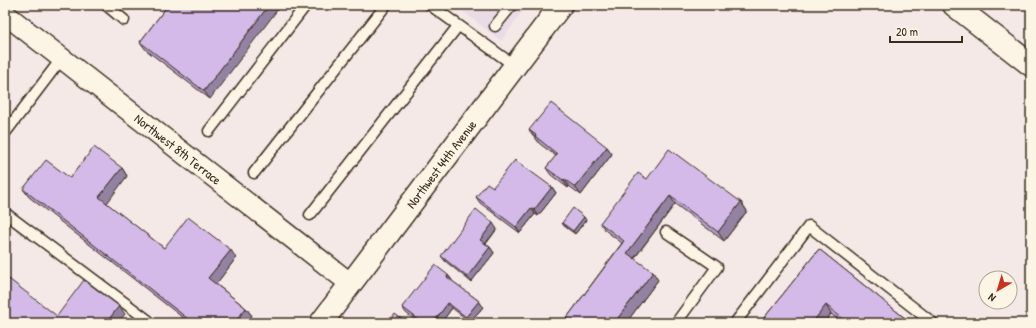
<svg xmlns="http://www.w3.org/2000/svg" width="1036" height="328" viewBox="0 0 1036 328" font-family="'Patrick Hand',sans-serif">
	<rect width="100%" height="100%" fill="#f4e9e6"/>
	<filter id="ink" filterUnits="userSpaceOnUse"><feTurbulence type="fractalNoise" baseFrequency=".025" numOctaves="2"/><feDisplacementMap in="SourceGraphic" scale="8" xChannelSelector="R" yChannelSelector="G"/><feConvolveMatrix kernelMatrix="1 2 1 2 8 2 1 2 1" color-interpolation-filters="sRGB"/></filter>
	<g filter="url(#ink)">
		<path fill="#eadbe7" d="M455,5H527L501,41Z"/>
		<g fill="none" stroke-linecap="round" stroke-linejoin="round">
			<g stroke="#3b2a1e" stroke-width="13">
				<path id="service" d="M106,5L124,20
					M430,5L515,66
					M495,26L512,5
					M209,131L306,5
					M5,133L62,58
					M254,173L386,5
					M5,213L149,321L147,323
					M310,215L458,26
					M666,232L717,267L676,323
					M735,323L809,226L933,323"/>
			</g>
			<g stroke="#3b2a1e" stroke-width="23">
				<path id="minor" d="M5,14L351,284"/>
			</g>
			<g stroke="#3b2a1e" stroke-width="25">
				<path id="tertiary" d="M321,323L561,5"/>
			</g>
			<g stroke="#3b2a1e" stroke-width="25">
				<path id="secondary" d="M954,5L1031,65"/>
			</g>
			<use href="#service" stroke="#fcf5e5" stroke-width="10"/>
			<use href="#minor" stroke="#fcf5e5" stroke-width="20"/>
			<use href="#tertiary" stroke="#fcf5e5" stroke-width="22"/>
			<use href="#secondary" stroke="#fcf5e5" stroke-width="22"/>
		</g>
		<path fill="#b5a0c8" stroke="#3b2a1e" d="M168,5L210,99L146,50L140,42Z
			M529,130L607,147L612,154L581,195L569,186L568,188L551,175L546,168L556,156L540,144Z
			M122,168L127,176L106,203L164,248L236,258L216,284L246,308L252,316L246,323H185L187,321L29,197L23,189Z
			M647,179L741,202L747,211L724,241L675,204L634,259L658,280L626,323H563L622,243L606,231L600,223Z
			M493,187H552L556,193L538,216L535,214L520,233L480,203L476,197Z
			M586,220L575,234L564,226L562,223Z
			M497,229L486,244L490,247L494,253L471,282L445,261L441,256Z
			M819,249L911,323H843L831,314L824,323H760Z
			M448,275L452,281L479,301L483,307L470,322L452,308L441,323H419L406,313L402,307Z"/>
		<path fill="#9482a2" stroke="#3b2a1e" d="M269,5H281L210,99L204,91Z
			M607,147L612,154L581,195L575,187Z
			M122,168L127,176L105,206L99,197Z
			M564,179L569,186L568,188L563,180Z
			M552,187L556,193L538,216L534,210Z
			M670,196L675,204L632,261L627,253Z
			M741,202L747,211L724,241L718,232Z
			M531,208L535,214L520,233L516,227Z
			M584,217L586,220L575,234L573,231Z
			M493,223L497,229L484,245L480,240Z
			M490,247L494,253L471,282L467,277Z
			M231,250L236,258L214,287L208,278Z
			M653,272L658,280L626,323H614Z
			M448,275L452,280L451,283L447,277Z
			M479,301L483,307L470,322L466,317Z
			M448,303L452,308L441,323H433Z
			M826,305L831,314L824,323H812Z
			M119,306L125,314L118,323H106Z
			M246,308L252,316L246,323H234Z"/>
		<path fill="#d3bae8" stroke="#3b2a1e" d="M168,5H269L204,91L140,42Z
			M551,103L607,147L575,187L564,179L563,180L546,168L557,154L535,136L536,135L529,130Z
			M94,147L122,168L99,197L164,248L188,217L231,250L208,278L246,308L234,323H185L188,319L23,189L46,160L70,178Z
			M669,149L741,202L718,232L670,196L627,253L653,272L614,323H563L624,241L600,223L638,173L647,179Z
			M515,160L552,187L534,210L531,208L516,227L476,197L487,183L493,187Z
			M573,208L584,217L573,231L562,223Z
			M476,209L493,223L480,240L490,247L467,277L441,256Z
			M819,249L911,323H848L826,305L812,323H760Z
			M435,265L448,275L447,277L479,301L466,317L448,303L433,323H423L402,307Z
			M5,276L57,316L84,280L119,306L106,323H5Z
			M395,314L407,323H388Z"/>
	</g>
	<g text-anchor="middle" stroke-width="3.5" stroke-linejoin="round" paint-order="stroke">
		<g font-size="13" fill="#3b2a1e" stroke="#fcf5e5">
			<text transform="translate(178 149) rotate(38)" y="5">Northwest 8th Terrace</text>
			<text transform="translate(441 164) rotate(-53)" y="5">Northwest 44th Avenue</text>
		</g>
	</g>
	<rect width="1036" height="328" fill="none" stroke="#fcf5e5" stroke-width="20"/>
	<rect x="10" y="10" width="1016" height="308" fill="none" stroke="#3b2a1e" stroke-width="1.5" filter="url(#ink)"/>
	<g transform="translate(998 290) rotate(218)"><circle r="19" fill="#fcf5e5" stroke="#afa495"/>
	<path d="M0-3L7 15L0 10L-7 15Z" fill="#c8321e"/>
	<text y="-6" font-size="11" font-weight="bold" text-anchor="middle" fill="#3b2a1e">N</text>
	</g>
	<path d="M890 36v6h72v-6" fill="none" stroke="#3b2a1e" stroke-width="2"/>
	<text x="896" y="36" font-size="12" fill="#3b2a1e" stroke="#fcf5e5" stroke-width="3" paint-order="stroke">20 m</text>
</svg>
